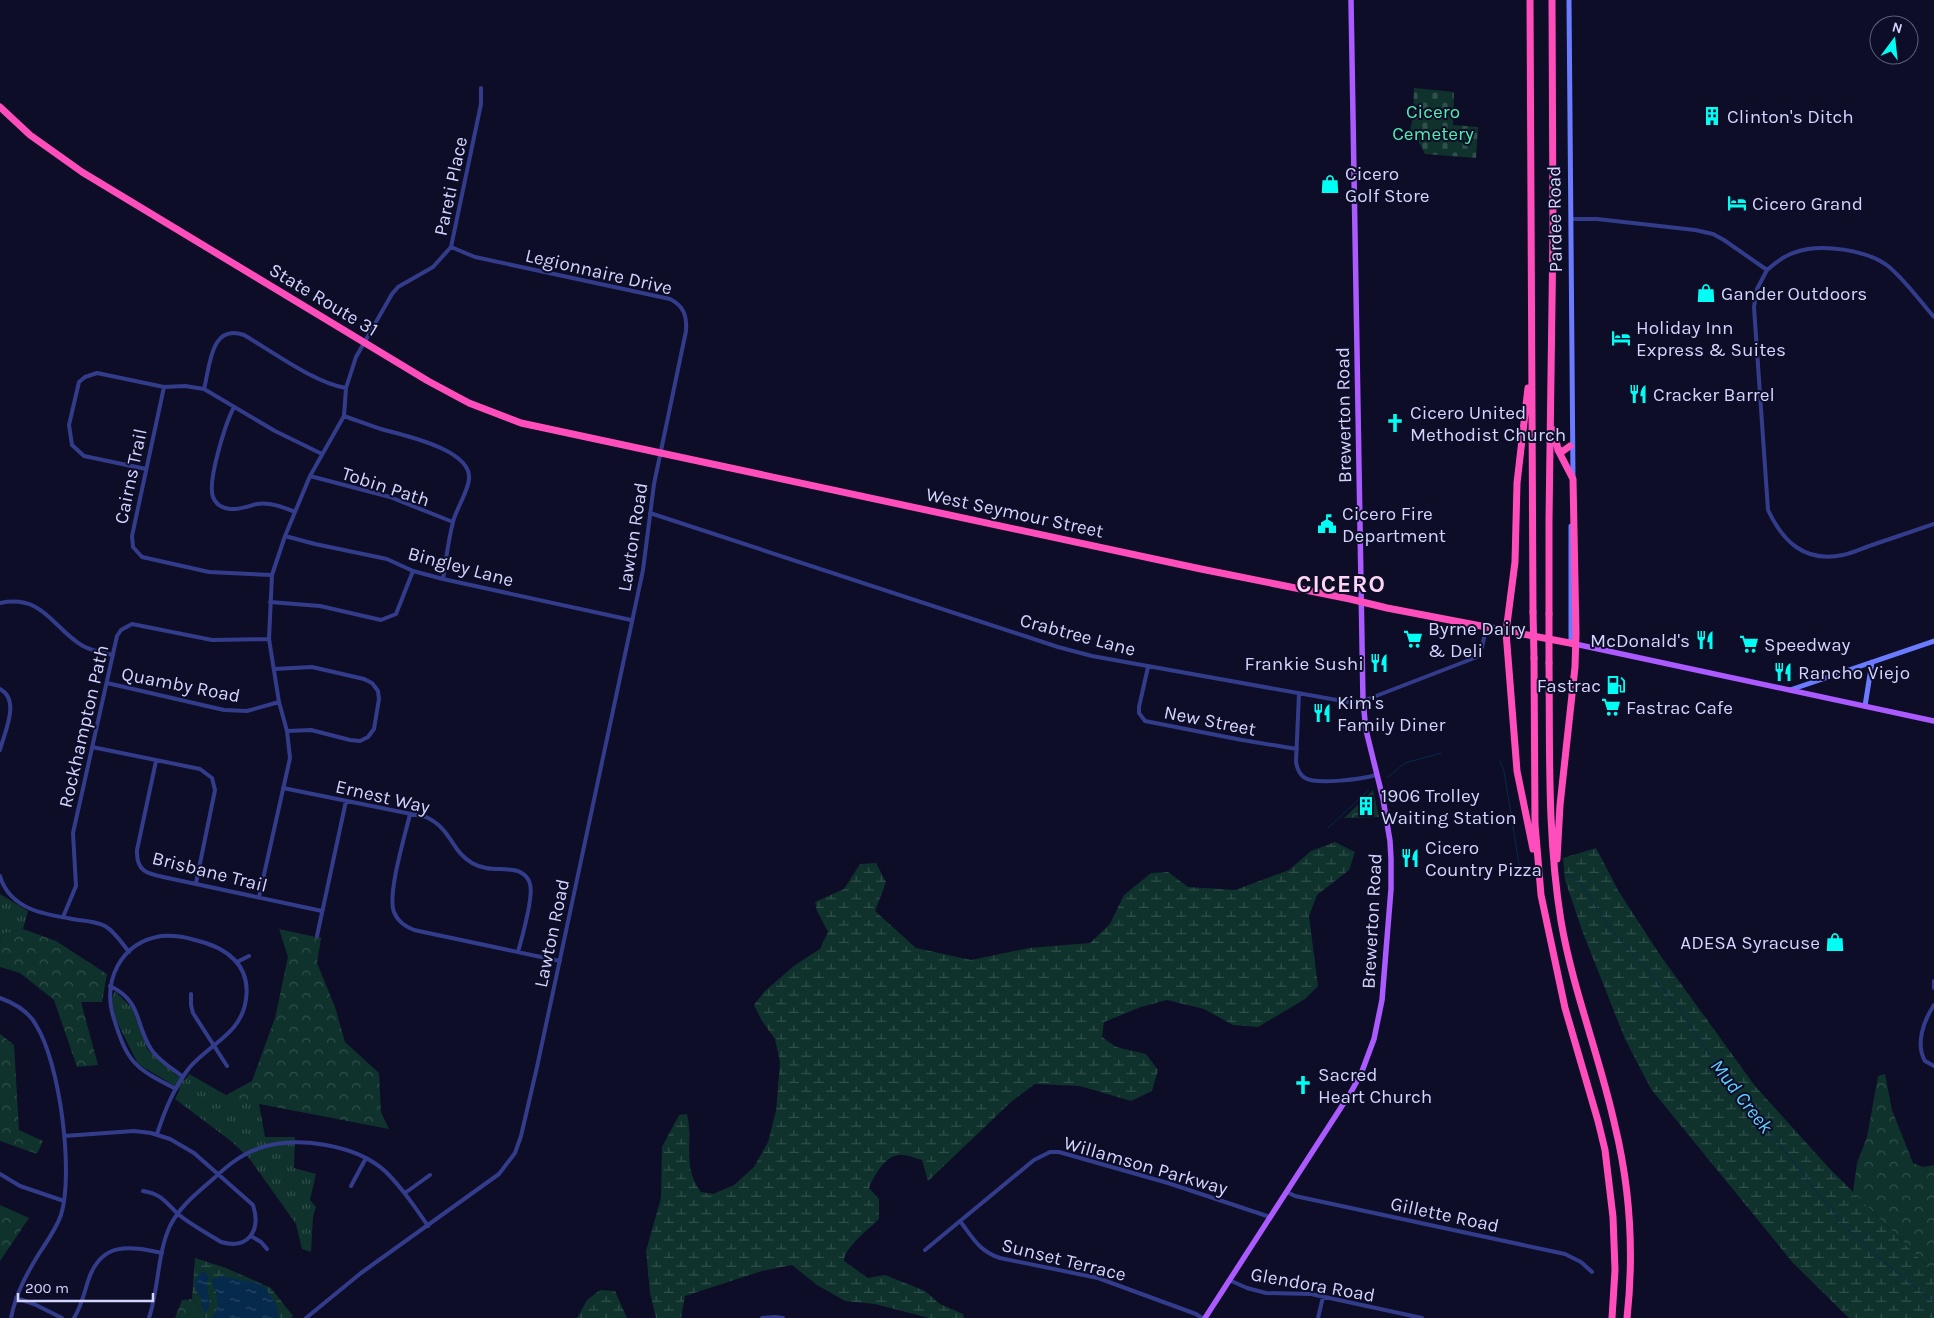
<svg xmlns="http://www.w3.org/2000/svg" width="1934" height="1318" viewBox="0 0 1934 1318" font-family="Karla,sans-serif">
	<defs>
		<pattern id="grass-tufts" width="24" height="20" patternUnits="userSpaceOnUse" patternTransform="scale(1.25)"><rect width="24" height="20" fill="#0f322c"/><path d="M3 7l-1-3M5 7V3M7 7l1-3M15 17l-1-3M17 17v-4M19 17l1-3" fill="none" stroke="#314f4c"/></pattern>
		<pattern id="forest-crowns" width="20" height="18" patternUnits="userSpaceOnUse" patternTransform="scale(1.25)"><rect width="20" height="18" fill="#0f322c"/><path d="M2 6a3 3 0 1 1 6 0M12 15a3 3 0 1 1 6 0" fill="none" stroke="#314f4c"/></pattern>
		<pattern id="wetland-marsh" width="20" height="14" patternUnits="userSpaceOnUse" patternTransform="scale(1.25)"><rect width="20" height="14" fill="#0f322c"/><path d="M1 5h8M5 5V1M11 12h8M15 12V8" fill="none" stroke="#314f4c"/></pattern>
		<pattern id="cemetery-stones" width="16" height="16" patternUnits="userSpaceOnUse" patternTransform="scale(1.25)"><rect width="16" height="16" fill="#0f322c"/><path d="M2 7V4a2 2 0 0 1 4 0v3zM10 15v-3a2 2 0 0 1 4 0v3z" fill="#314f4c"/></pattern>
		<pattern id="water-ripples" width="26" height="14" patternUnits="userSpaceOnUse" patternTransform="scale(1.25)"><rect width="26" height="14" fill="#062a4c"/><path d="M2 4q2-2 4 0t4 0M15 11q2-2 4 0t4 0" fill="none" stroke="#294867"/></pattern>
	</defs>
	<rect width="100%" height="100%" fill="#0d0d27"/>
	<path fill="url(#grass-tufts)" d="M0,894L28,911L23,929L3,934L0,943Z
		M115,991L132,1008L148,1050L176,1075L185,1080L189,1074L226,1095L259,1104L265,1137H295L294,1168L316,1174L310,1200L316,1207L313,1217L311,1252L302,1249L296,1224L249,1158L231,1141L175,1099L180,1089L138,1064L115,1018L112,998Z"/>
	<path fill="url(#forest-crowns)" d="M1373,790L1379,817L1344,818Z
		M23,929L56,941L107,974L102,1002H81L98,1065L77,1067L54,1000L20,973L0,967V943L3,934Z
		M279,929L321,938L317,963L335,1007L345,1042L379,1073L381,1112L389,1129L243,1101L226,1095L252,1081L275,1018L288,957Z
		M0,1034L14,1045L19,1130L43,1141L37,1154L0,1141Z
		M1885,1074L1892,1110L1913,1163L1923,1167L1934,1165V1273L1853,1192L1857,1163L1867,1137L1878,1076Z
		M0,1205L29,1218L0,1261Z
		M192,1299L206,1318H175L182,1300Z"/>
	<path fill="url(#wetland-marsh)" d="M1335,842L1355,852L1349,870L1317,895L1309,916L1318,986L1305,999L1258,1027L1233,1025L1204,1009L1167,1000L1141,1007L1104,1022L1102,1037L1116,1047L1146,1054L1158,1070L1152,1091L1131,1101L1080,1086L1035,1084L1012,1101L928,1181L922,1160C915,1158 908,1155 902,1155C886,1153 874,1176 869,1188L879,1199V1219C869,1229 844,1248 844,1261L868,1278L885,1275L925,1291L940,1304L963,1314L964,1318H929L875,1304L845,1301L817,1285L792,1265L762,1271L685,1296L681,1318H656L650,1293L646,1251L661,1198L662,1147L679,1115L687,1114C694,1141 681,1166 701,1192L713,1194L734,1185L754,1167L768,1142L776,1111L780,1062L775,1039L762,1021L754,1005L765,991L795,965L820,949L828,932L817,911L815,902L844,889L860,864L876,863L886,882L875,911L916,948L971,960L1029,948L1090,943L1110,924L1124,895L1151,873L1168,872L1188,887L1235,890L1289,870L1311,851Z
		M1596,848L1619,892L1660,955L1755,1086L1828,1167L1934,1273V1318H1849L1793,1263L1651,1089L1625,1039L1583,933L1565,880L1563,858Z
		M195,1258L226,1268L271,1288L293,1316L291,1318H206L192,1299Z
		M600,1290L615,1291L627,1318H577L587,1300Z"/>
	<path fill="url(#cemetery-stones)" d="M1414,88L1454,92L1453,125L1478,127L1476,158L1425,154L1413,131L1410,130L1413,117Z"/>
	<path fill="url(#water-ripples)" d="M202,1272H205L209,1277C208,1280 207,1283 207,1286C207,1296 214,1306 204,1314L201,1304L202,1300C195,1291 191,1280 202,1272Z
		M220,1276L257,1283L266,1288L277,1307L279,1318H212C221,1308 216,1301 216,1290L214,1289L212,1281L214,1278H217Z"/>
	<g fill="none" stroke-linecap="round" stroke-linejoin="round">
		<path stroke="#062a4c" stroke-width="1" d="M1500,761L1504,771L1519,864L1524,869
			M1388,777L1405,763L1441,753
			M1328,828L1369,790
			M1566,875L1573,877L1582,885L1610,928L1676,1004L1715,1063L1845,1227L1885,1263L1934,1302"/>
		<path stroke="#333c8b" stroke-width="4" d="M1571,219H1597L1695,230L1713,234L1724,240L1767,270C1776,262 1785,255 1796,252C1821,243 1867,250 1888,266C1904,279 1920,301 1934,317
			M1767,270L1757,289L1754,307L1768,510C1783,542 1805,563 1843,555C1853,553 1863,548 1872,545C1893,538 1913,531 1934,524
			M164,387L132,536L133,547L142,557L209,572L272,575
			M204,389C210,367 210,323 244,335C273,352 313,382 346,388
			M234,407C226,422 207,481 213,497C216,505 222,508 230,509C240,510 248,506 257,504C270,502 283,507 295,512
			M344,416C356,420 368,425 381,429C402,435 472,449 469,479C468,492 456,509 453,522C448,541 446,561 443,579
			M146,469L84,456L72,445L69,425L79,382L85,377L97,373L164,387L185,386L204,389L275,431L322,454
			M310,476L390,497L453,522
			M650,513L1058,647L1092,656L1348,702L1363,701L1477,657L1482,647L1486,629
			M285,536L315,544L387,559L413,571L443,579L631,620
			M270,602L320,606L381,620L396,614L413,571
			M0,603C44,594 53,629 83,646C92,651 103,653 113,655
			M1148,667L1139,707V713L1145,721L1242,740L1297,749
			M274,669L312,667L364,679L372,683L378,691L379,699L374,729L368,737L360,741L350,740L311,730L287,731
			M107,683L224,710L247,711L279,702
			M0,689C21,700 4,733 0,750
			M1299,693L1296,762C1297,769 1299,774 1305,778C1317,785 1363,779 1376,775
			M92,747L200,769L212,778L215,790L196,883
			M156,761L137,850C136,873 149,874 168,878L322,911
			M283,788L426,817C452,829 451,851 472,863C486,871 498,868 513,870C521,871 528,876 530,884C534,897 522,937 518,952
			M410,814C405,836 387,894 394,912C398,922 405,926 414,930L560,961
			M0,876C10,911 48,915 79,920C88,921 97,922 105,926C115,932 122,943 129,952
			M259,897L290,758L287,731L279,702L269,639L272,575L285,536L310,476L344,416L346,388L356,357L392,294L398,287L433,267L451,247L481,104V88
			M63,917L76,886L73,833L117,636L121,630L132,624L212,640L269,639
			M317,936L346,801
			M237,962L249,956
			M1934,981V988
			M110,986C142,1001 135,1024 151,1049C158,1060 173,1069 183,1077
			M191,994V1005L193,1013L227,1066
			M0,998C14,1003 29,1012 36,1025C60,1063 74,1173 61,1215C56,1229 48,1240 40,1252C27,1273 16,1293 11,1318
			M1934,1005C1924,1020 1915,1044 1925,1061L1934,1066
			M157,1134C165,1110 174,1087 190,1067C211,1043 242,1033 246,999C251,964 225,947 195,940C185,937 173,935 161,936C120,943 102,981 114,1019C128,1064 135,1068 176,1089
			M64,1136L134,1131L151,1133L170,1139L194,1153L253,1205C261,1230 249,1250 221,1242C207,1233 191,1225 178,1214C165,1202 162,1194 143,1191
			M0,1174L20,1186L64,1201
			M351,1186L366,1158
			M1287,1192L1295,1196L1565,1254L1581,1262L1592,1272
			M405,1193L430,1175
			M960,1221C973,1238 979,1251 1000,1258L1098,1278L1196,1314L1202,1318
			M251,1236L261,1242L267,1249
			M925,1250L1034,1160L1050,1152H1059L1168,1183L1270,1217
			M1229,1280L1247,1288L1266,1293L1311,1294L1422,1318
			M16,1298L34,1304L62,1318
			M74,1318C81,1307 84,1294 88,1281C101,1241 129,1246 162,1253
			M149,1318C159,1288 157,1254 170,1226C180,1206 197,1193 213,1179C226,1167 240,1155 257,1149C294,1135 356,1144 386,1172C402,1188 415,1207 428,1226
			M306,1318L361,1273L499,1174L515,1153L521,1136L537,1067L643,570L654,484L686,331C687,316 684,306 670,299L475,257L451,247
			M762,1318L775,1317L783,1318
			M1318,1318L1323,1297"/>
		<path stroke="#6a7bff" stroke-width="5" d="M1569,0L1573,478
			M1571,526V643
			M1790,690L1934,641
			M1865,706L1872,662"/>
		<path stroke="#aa5aff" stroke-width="5.5" d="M1575,644L1934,721
			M1205,1318L1351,1092L1361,1074L1374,1039L1382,1000L1391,889V859L1390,841L1383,799L1366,730L1363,701L1351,0"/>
		<path stroke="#ff4ebc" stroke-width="7" d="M1530,0L1533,612
			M0,107L30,135L82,172L428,381L469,403L521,423L1201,569L1350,599L1387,608L1575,644
			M1528,388L1517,483L1515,562L1506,632L1517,771L1533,849
			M1554,430L1558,450L1573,479L1576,633L1575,667L1560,805L1557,859
			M1558,450L1563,451L1570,446
			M1549,614V520L1553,231L1552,0
			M1534,658L1535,824L1541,895L1565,1008L1598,1121L1605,1150L1613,1217L1615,1270L1612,1318
			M1549,663C1550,749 1547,835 1561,921C1573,991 1600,1057 1615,1126C1630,1188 1634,1254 1627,1318"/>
		<path stroke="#ff4ebc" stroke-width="7" d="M1533,612L1534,658
			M1549,614V663"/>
	</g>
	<defs>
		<g id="building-bare" transform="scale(1.5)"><path d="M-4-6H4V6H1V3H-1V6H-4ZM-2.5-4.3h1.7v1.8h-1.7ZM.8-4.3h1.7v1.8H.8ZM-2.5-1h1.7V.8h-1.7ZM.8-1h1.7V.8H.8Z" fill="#00fef4" stroke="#0d0d27" stroke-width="2.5" paint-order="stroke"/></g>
		<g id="shop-bare" transform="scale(1.5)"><path d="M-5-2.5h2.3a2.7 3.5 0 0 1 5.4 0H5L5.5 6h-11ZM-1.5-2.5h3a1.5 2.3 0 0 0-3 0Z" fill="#00fef4" stroke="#0d0d27" stroke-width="2.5" paint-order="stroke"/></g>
		<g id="hotel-bare" transform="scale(1.5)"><path d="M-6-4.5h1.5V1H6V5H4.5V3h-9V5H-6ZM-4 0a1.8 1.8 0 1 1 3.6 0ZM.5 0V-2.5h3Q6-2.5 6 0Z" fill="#00fef4" stroke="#0d0d27" stroke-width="2.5" paint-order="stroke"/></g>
		<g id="restaurant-bare" transform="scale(1.5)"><path d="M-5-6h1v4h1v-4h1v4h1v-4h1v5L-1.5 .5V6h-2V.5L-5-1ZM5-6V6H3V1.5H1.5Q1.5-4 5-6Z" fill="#00fef4" stroke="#0d0d27" stroke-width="2.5" paint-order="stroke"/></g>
		<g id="church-bare" transform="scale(1.5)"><path d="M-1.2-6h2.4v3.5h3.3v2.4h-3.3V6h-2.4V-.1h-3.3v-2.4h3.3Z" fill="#00fef4" stroke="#0d0d27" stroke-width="2.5" paint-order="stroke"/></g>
		<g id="civic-bare" transform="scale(1.5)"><path d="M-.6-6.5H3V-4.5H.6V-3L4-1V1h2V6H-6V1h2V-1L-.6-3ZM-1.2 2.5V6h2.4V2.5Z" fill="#00fef4" stroke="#0d0d27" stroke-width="2.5" paint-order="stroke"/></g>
		<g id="supermarket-bare" transform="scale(1.5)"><path d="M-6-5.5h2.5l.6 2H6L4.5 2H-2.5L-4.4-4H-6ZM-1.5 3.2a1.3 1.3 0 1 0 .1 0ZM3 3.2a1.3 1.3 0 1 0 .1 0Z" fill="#00fef4" stroke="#0d0d27" stroke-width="2.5" paint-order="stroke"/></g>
		<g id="fuel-bare" transform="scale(1.5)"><path d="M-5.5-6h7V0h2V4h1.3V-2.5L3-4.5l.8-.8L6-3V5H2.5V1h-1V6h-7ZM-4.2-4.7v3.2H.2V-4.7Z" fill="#00fef4" stroke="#0d0d27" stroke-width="2.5" paint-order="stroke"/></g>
	</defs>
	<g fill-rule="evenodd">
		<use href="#building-bare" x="1712" y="116"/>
		<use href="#shop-bare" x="1330" y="184"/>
		<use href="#hotel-bare" x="1737" y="203"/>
		<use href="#shop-bare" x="1706" y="293"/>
		<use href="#hotel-bare" x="1621" y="338"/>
		<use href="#restaurant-bare" x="1638" y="394"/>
		<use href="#church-bare" x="1395" y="423"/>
		<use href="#civic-bare" x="1327" y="524"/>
		<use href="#supermarket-bare" x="1413" y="639"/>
		<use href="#restaurant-bare" x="1705" y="640"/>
		<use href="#supermarket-bare" x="1749" y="644"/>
		<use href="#restaurant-bare" x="1379" y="663"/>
		<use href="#restaurant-bare" x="1783" y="672"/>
		<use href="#fuel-bare" x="1616" y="685"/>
		<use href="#supermarket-bare" x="1611" y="707"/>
		<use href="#restaurant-bare" x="1322" y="713"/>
		<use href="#building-bare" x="1366" y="806"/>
		<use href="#restaurant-bare" x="1410" y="858"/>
		<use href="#shop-bare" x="1835" y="942"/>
		<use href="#church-bare" x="1303" y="1085"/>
	</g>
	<g text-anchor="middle" stroke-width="4" stroke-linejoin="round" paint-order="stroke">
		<g font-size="19" fill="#52ecb0" stroke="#0d0d27">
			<text x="1433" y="118">Cicero<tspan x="1433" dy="22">Cemetery</tspan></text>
		</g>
		<g font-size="19" fill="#d3d4ff" stroke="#0d0d27" text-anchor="start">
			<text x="1727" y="123">Clinton's Ditch</text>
			<text x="1345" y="180">Cicero<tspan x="1345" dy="22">Golf Store</tspan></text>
			<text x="1752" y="210">Cicero Grand</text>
			<text x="1721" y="300">Gander Outdoors</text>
			<text x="1636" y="334">Holiday Inn<tspan x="1636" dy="22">Express &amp; Suites</tspan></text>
			<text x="1653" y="401">Cracker Barrel</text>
			<text x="1410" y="419">Cicero United<tspan x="1410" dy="22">Methodist Church</tspan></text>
			<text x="1342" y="520">Cicero Fire<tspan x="1342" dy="22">Department</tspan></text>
			<text x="1428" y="635">Byrne Dairy<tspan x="1428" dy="22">&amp; Deli</tspan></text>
			<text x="1690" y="647" text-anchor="end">McDonald's</text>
			<text x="1764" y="651">Speedway</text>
			<text x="1364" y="670" text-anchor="end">Frankie Sushi</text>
			<text x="1798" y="679">Rancho Viejo</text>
			<text x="1601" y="692" text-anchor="end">Fastrac</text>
			<text x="1337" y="709">Kim's<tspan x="1337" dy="22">Family Diner</tspan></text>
			<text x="1626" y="714">Fastrac Cafe</text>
			<text x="1381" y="802">1906 Trolley<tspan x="1381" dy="22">Waiting Station</tspan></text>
			<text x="1425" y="854">Cicero<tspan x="1425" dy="22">Country Pizza</tspan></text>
			<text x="1820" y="949" text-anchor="end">ADESA Syracuse</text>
			<text x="1318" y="1081">Sacred<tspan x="1318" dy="22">Heart Church</tspan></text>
		</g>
		<g font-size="19" fill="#d3d4ff" stroke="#0d0d27">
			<text transform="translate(450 186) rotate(-78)" y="7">Pareti Place</text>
			<text transform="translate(1554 219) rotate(-91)" y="7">Pardee Road</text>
			<text transform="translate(599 271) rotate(13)" y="7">Legionnaire Drive</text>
			<text transform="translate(324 299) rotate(31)" y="7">State Route 31</text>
			<text transform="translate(1343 415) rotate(-91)" y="7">Brewerton Road</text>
			<text transform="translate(130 476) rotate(-78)" y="7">Cairns Trail</text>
			<text transform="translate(386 486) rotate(18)" y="7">Tobin Path</text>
			<text transform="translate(1015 512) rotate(12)" y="7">West Seymour Street</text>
			<text transform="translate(632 537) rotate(-81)" y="7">Lawton Road</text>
			<text transform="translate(461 566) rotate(15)" y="7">Bingley Lane</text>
			<text transform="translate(1078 634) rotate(15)" y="7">Crabtree Lane</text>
			<text transform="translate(181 684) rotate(11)" y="7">Quamby Road</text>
			<text transform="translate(1210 720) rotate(11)" y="7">New Street</text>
			<text transform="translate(83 726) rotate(-77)" y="7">Rockhampton Path</text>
			<text transform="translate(383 796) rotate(13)" y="7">Ernest Way</text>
			<text transform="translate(210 871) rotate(14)" y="7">Brisbane Trail</text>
			<text transform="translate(1371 921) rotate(-87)" y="7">Brewerton Road</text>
			<text transform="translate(551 933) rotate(-78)" y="7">Lawton Road</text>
			<text transform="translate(1146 1165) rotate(16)" y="7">Willamson Parkway</text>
			<text transform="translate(1445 1214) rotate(12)" y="7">Gillette Road</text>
			<text transform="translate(1064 1259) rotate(14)" y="7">Sunset Terrace</text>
			<text transform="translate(1313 1284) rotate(10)" y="7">Glendora Road</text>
		</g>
		<g font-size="20" font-style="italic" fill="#61ccff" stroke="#0d0d27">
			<text transform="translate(1742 1096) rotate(52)" y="7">Mud Creek</text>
		</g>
		<g font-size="24" font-weight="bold" letter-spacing="1" fill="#ffd5f6" stroke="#0d0d27">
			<text x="1341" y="592">CICERO</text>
		</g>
	</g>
	<g transform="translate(1894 40) rotate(15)"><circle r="24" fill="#0d0d27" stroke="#5c5d7d"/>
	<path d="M0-4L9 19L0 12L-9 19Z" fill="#00fef4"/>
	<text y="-8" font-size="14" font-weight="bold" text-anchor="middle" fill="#d3d4ff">N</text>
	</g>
	<path d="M18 1293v8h135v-8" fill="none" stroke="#d3d4ff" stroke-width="2.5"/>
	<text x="25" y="1293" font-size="15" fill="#d3d4ff" stroke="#0d0d27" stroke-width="4" paint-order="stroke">200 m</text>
</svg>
